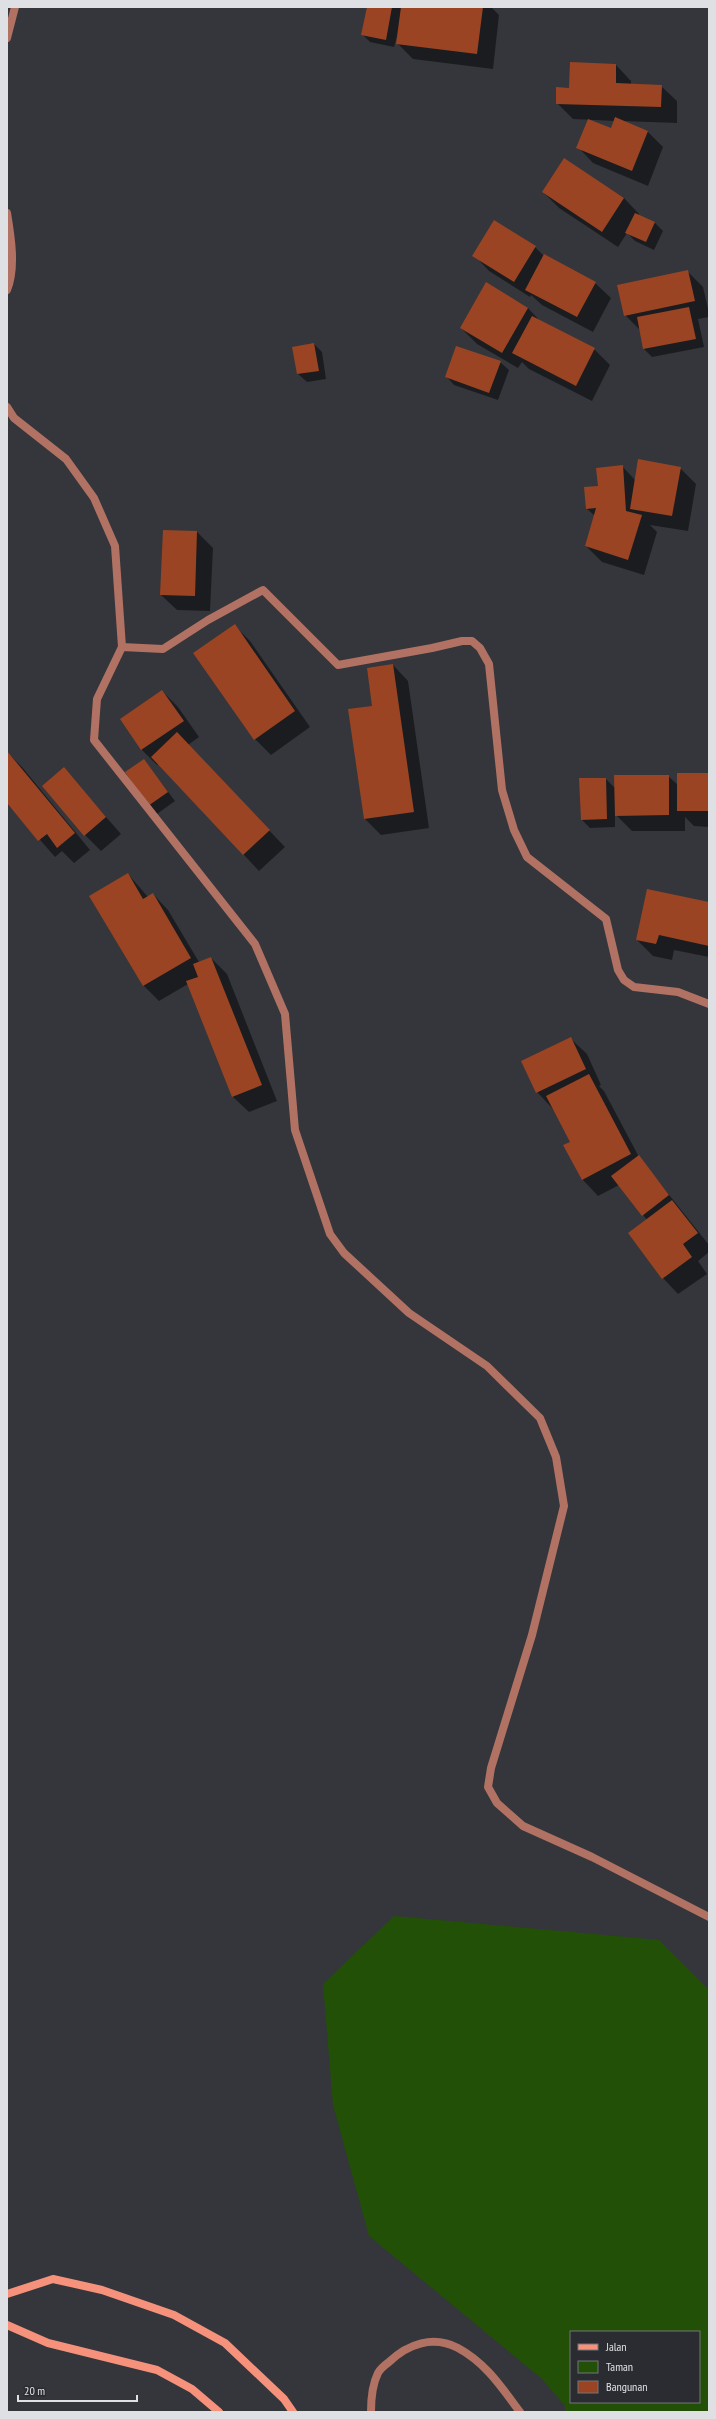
<svg xmlns="http://www.w3.org/2000/svg" width="716" height="2419" viewBox="0 0 716 2419" font-family="'PT Sans Narrow',sans-serif">
	<rect width="100%" height="100%" fill="#34363b"/>
	<path fill="#235007" fill-rule="evenodd" d="M394,1916L659,1940L709,1990V2412H565V2406L542,2379L369,2236L333,2105L323,1984ZM571,2332H699V2402H571Z"/>
	<path fill="#0007" d="M368,7H491L499,15L493,69L413,59L397,43L399,30L394,47L370,42L362,34Z
		M616,65L631,81V84L661,86L677,101V123L622,121L647,131L663,147L648,186L593,163L578,147L611,130L615,121L573,119L557,103L570,89Z
		M564,160L624,198L639,214L638,216L655,223L663,231L654,250L635,241L627,233L618,247L559,208L543,192Z
		M535,247L544,256L595,283L611,298L593,332L542,305L531,295L530,297L489,271L474,255Z
		M687,271L703,287L709,313V317L698,319L704,347L652,357L644,349L641,331L625,315Z
		M528,308L541,322L594,349L610,365L592,401L529,369L522,362L518,368L477,344L461,328Z
		M314,344L322,352L326,379L307,382L298,374Z
		M500,362L509,370L498,400L454,385L446,376Z
		M622,466L635,480L680,468L696,484L688,531L650,525L657,532L644,575L602,562L586,546L595,516L587,509L599,487Z
		M197,532L213,548L210,611L177,610L161,595Z
		M235,626L250,641L310,727L271,755L255,739Z
		M393,665L408,681L429,828L381,835L365,819L373,707Z
		M162,691L178,707L199,737L188,745L285,847L259,871L159,764L157,765L142,750L121,719Z
		M7,752L22,767L90,850L74,863L62,851L55,857L7,802Z
		M144,760L175,801L157,814L149,805Z
		M64,769L121,834L101,851L85,835Z
		M709,774V827L694,826L685,817V831H632L615,814V827L590,828L582,820L606,779L615,788L668,776L678,785Z
		M128,874L148,897L153,894L168,910L199,962L211,958L227,974L277,1101L249,1112L233,1097L188,984L159,1001L143,985Z
		M709,903V957L674,950L672,960L653,956L637,940Z
		M571,1039L587,1054L601,1085L599,1086L604,1091L639,1157L709,1245V1252L698,1261L707,1274L678,1294L663,1278L647,1220L619,1185L598,1196L583,1180L565,1146L572,1142L552,1108L537,1092Z"/>
	<path fill="#9a4423" d="M367,7H392L386,40L361,35Z
		M401,7H483L477,54L396,44Z
		M570,62L616,64V83L662,85L661,107L556,104V87L569,88Z
		M615,117L648,131L632,171L576,148L588,119L611,128Z
		M564,158L624,198L602,232L542,192Z
		M635,213L655,222L646,242L625,233Z
		M494,220L536,246L514,282L472,256Z
		M544,254L596,282L577,317L525,290Z
		M688,270L695,301L624,316L617,285Z
		M486,282L528,308L502,353L460,328Z
		M689,307L696,339L643,349L637,317Z
		M532,316L595,348L576,386L512,353Z
		M314,343L319,371L297,374L292,347Z
		M456,346L501,361L489,393L445,377Z
		M638,459L681,467L672,516L630,509Z
		M623,465L626,511L642,515L628,560L585,546L596,508L586,509L584,487L598,486L596,468Z
		M163,530L197,531L195,596L160,595Z
		M235,624L295,711L254,740L193,653Z
		M393,664L414,812L364,819L348,709L372,706L367,668Z
		M162,690L184,721L141,750L120,719Z
		M177,732L270,830L243,855L151,757Z
		M7,751L75,833L57,848L47,834L38,841L7,803Z
		M144,759L168,792L148,806L125,772Z
		M64,767L106,817L84,836L42,786Z
		M677,773H709V811H677Z
		M614,775H669V815L615,816Z
		M579,778H606L607,819L581,820Z
		M128,873L143,899L153,893L191,958L143,986L89,896Z
		M647,889L709,902V946L659,935L656,944L636,940Z
		M211,957L262,1085L232,1097L186,981L198,977L193,964Z
		M571,1037L586,1069L536,1093L521,1061Z
		M589,1074L631,1154L582,1180L563,1145L570,1142L546,1096Z
		M639,1155L669,1195L642,1216L611,1176Z
		M672,1200L698,1233L683,1244L692,1257L662,1279L628,1233Z"/>
	<g fill="none" stroke-linecap="round" stroke-linejoin="round">
		<path stroke="#b17264" stroke-width="8" d="M7,38L15,7
			M7,213C11,237 16,268 7,290
			M7,407L14,418L66,459L94,498L115,546L122,647L97,699L94,740L255,944L285,1014L295,1130L330,1234L344,1253L409,1313L487,1366L540,1418L556,1457L564,1506L532,1635L491,1768L488,1787L497,1803L523,1826L592,1857L709,1917
			M122,647L163,649L208,620L263,590L338,665L432,648L462,641H472L480,648L489,664L502,790L514,830L527,857L606,919L618,970L624,980L634,987L678,992L709,1004
			M371,2412C371,2399 372,2385 378,2373C380,2369 385,2365 389,2362C408,2344 433,2335 458,2348C486,2363 502,2388 520,2412"/>
		<path stroke="#f6927c" stroke-width="8" d="M7,2294L53,2279L102,2290L174,2315L225,2343L284,2399L293,2412
			M7,2325L48,2343L157,2370L192,2389L219,2412"/>
	</g>
	<rect width="716" height="2419" fill="none" stroke="#dee0e3" stroke-width="16"/>
	<rect x="570" y="2331" width="130" height="72" fill="#2a2c31" stroke="#727478"/>
	<rect x="578" y="2344" width="20" height="6" fill="#f6927c" stroke="#727478"/>
	<text x="606" y="2351" font-size="12" fill="#dee0e3">Jalan</text>
	<rect x="578" y="2361" width="20" height="12" fill="#235007" stroke="#727478"/>
	<text x="606" y="2371" font-size="12" fill="#dee0e3">Taman</text>
	<rect x="578" y="2381" width="20" height="12" fill="#9a4423" stroke="#727478"/>
	<text x="606" y="2391" font-size="12" fill="#dee0e3">Bangunan</text>
	<path d="M18 2395v6h119v-6" fill="none" stroke="#dee0e3" stroke-width="2"/>
	<text x="24" y="2395" font-size="12" fill="#dee0e3" stroke="#2a2c31" stroke-width="3" paint-order="stroke">20 m</text>
</svg>
